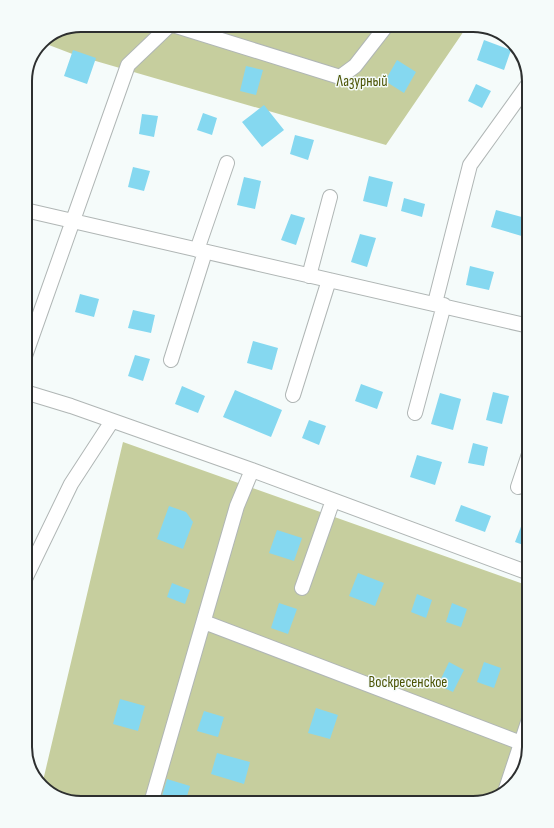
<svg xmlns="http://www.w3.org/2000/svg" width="554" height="828" viewBox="0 0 554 828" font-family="'Sofia Sans Condensed',sans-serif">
	<rect width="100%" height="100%" fill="#f5fbfa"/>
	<path fill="#c6ce9e" d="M81,25H468L386,145L75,55L41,42Z
		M123,442L529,586V747L521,775L501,796L473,803H78L50,794L42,785Z"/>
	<path fill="#85d8f0" d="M484,40L511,50L504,70L477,60Z
		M73,50L96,58L87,84L64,76Z
		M397,60L416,72L404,93L385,81Z
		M246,66L263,70L256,95L240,91Z
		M476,84L491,91L482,108L468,101Z
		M264,105L284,130L262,147L242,122Z
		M203,113L217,118L212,135L197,130Z
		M142,114L158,116L154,137L139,134Z
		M295,135L314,140L308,160L290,154Z
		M528,154L529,155V179L521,177Z
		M133,167L150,171L144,191L128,187Z
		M369,176L393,182L387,207L363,201Z
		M244,177L261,181L255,209L237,205Z
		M404,198L425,204L422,217L401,211Z
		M496,210L529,219L525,237L491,227Z
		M291,214L305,218L296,245L281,240Z
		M360,234L376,238L367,267L351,262Z
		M470,266L494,272L489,290L466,285Z
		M80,294L99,299L94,317L75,312Z
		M133,310L155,315L151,333L128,328Z
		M253,341L278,348L272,370L247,363Z
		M135,355L150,359L143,381L128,376Z
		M361,384L383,392L377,409L355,401Z
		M182,386L205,396L198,413L175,404Z
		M235,390L282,410L271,437L223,417Z
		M493,392L509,396L502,424L486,420Z
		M440,393L461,399L453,430L431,424Z
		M309,420L326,426L319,445L302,438Z
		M473,443L488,447L484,466L468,463Z
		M417,455L442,462L435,485L410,477Z
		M461,505L491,516L485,532L455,521Z
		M169,506L186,512L193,522L183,549L157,539Z
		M522,524L529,526V547L515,542Z
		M277,530L302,538L294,561L269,553Z
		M358,573L384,583L375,606L349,596Z
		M172,583L190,590L185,604L167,597Z
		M417,594L432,600L426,618L411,612Z
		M279,603L297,609L288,634L271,628Z
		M452,603L467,609L461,627L446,622Z
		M449,662L464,670L453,692L438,685Z
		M484,662L501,668L494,688L477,682Z
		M120,699L145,706L138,731L113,724Z
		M316,708L338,715L330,739L308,733Z
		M204,711L224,717L218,737L197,731Z
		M217,753L250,762L244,784L211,774Z
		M167,779L190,786L185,803H160Z"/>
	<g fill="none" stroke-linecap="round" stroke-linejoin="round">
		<g stroke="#b0b6b5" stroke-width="16">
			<path id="minor" d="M173,25L340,77L355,66L387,25
				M25,210L529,326
				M197,250L227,163
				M309,276L330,197
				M435,303L470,165L529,83
				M25,356L128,65L170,25
				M171,360L205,252
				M25,392L71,406L252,470L529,573
				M293,395L329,280
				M415,413L444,305
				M518,487L529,454
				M25,579L71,484L112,421
				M302,588L333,500
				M204,622L521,743
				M505,792L529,719
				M151,803L237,506L252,470"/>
		</g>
		<use href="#minor" stroke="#fff" stroke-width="14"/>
	</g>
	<g text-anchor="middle" stroke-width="3" stroke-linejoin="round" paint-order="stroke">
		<g font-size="15" fill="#4c5405" stroke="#f5fbfa">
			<text x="362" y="86">Лазурный</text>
			<text x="408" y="687">Воскресенское</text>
		</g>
	</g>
	<path d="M0 0H554V828H0ZM81 32H473A49 49 0 0 1 522 81V747A49 49 0 0 1 473 796H81A49 49 0 0 1 32 747V81A49 49 0 0 1 81 32Z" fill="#f5fbfa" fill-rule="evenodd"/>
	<path fill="none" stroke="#2d2f2f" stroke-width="2" d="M81 32H473A49 49 0 0 1 522 81V747A49 49 0 0 1 473 796H81A49 49 0 0 1 32 747V81A49 49 0 0 1 81 32Z"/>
</svg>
